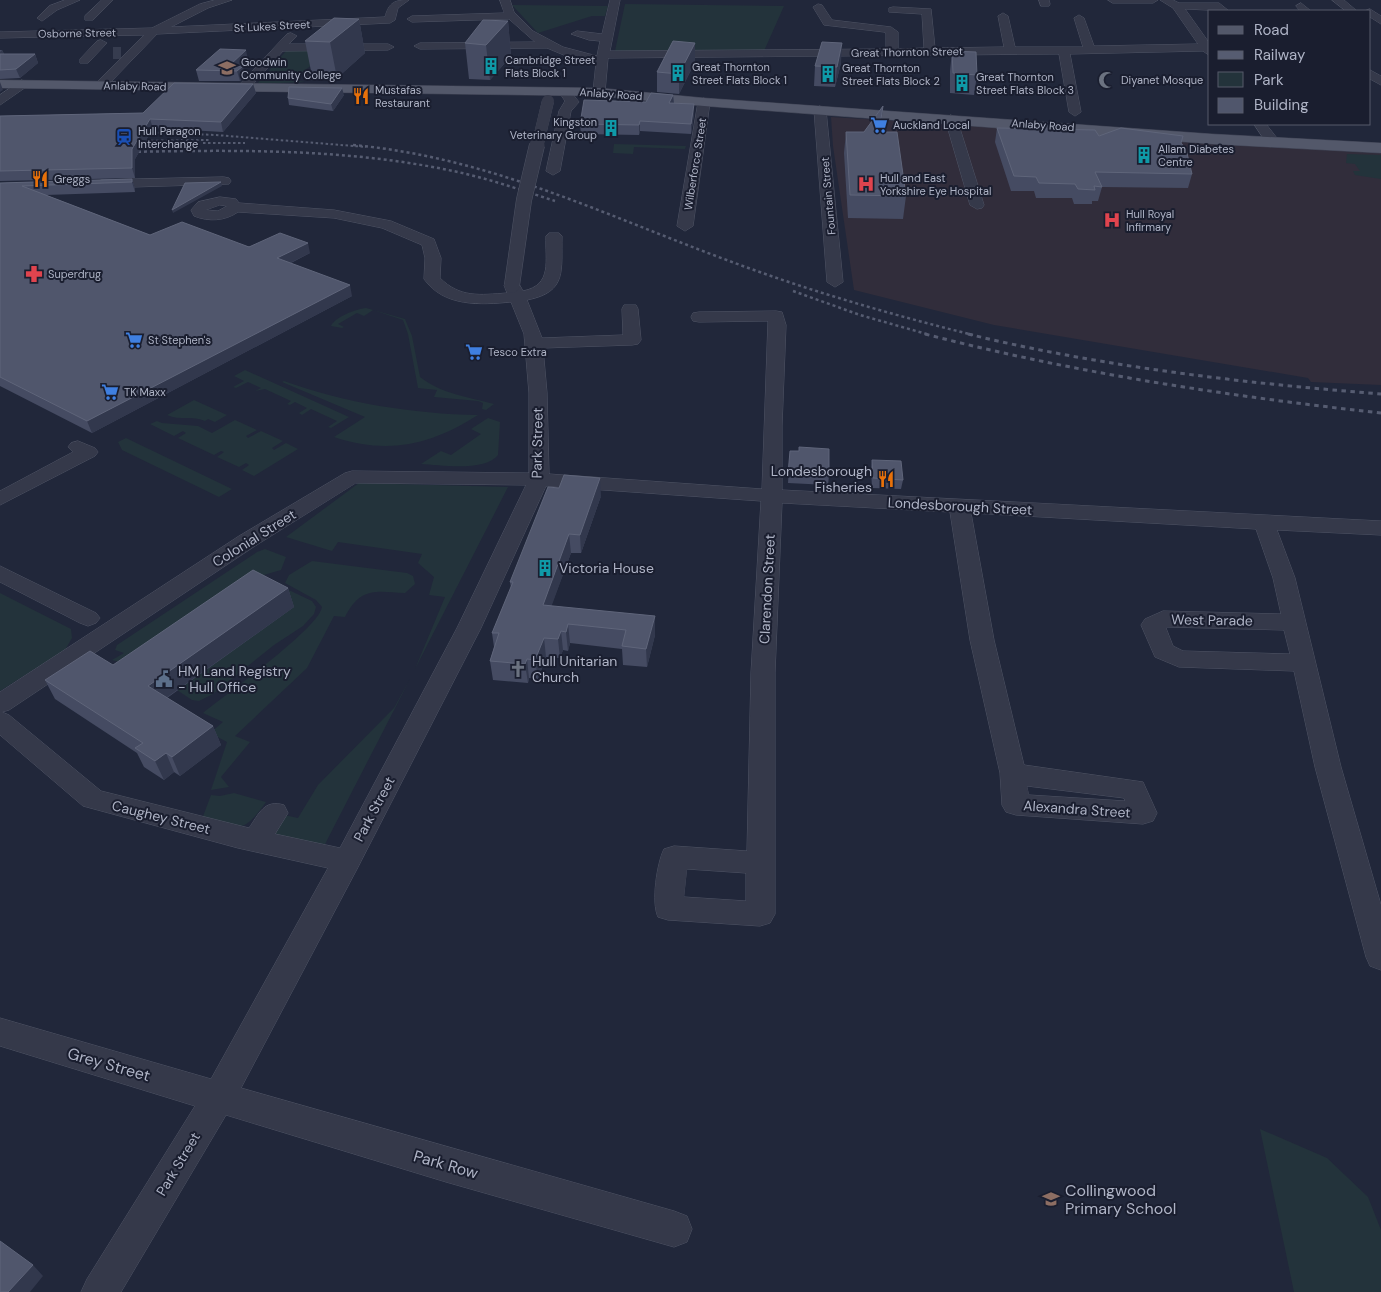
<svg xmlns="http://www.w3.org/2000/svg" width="1381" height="1292" viewBox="0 0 1381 1292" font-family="'DM Sans',sans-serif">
	<rect width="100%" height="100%" fill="#21273a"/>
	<path fill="#312d3b" d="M831,117L1381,151V385L1311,382L1308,378L994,325L854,290L833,146Z"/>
	<path fill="#23333b" d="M625,4L784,6L764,51H615Z
		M512,5L608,6L605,16H592L538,33Z
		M286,51H320L324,55L293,80L305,82L257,84Z
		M614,144L686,146L685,149L634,147L633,154L613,153Z
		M1347,154L1381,155V179L1355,175L1353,171H1360L1355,164L1346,163Z
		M366,308L405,319L412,336L420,377C442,394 468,397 494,404L486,410L482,409L483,403L478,401L434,397L437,390L418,388L408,334L403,320L373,310L364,316L357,313L338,324L344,327L342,328L331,326C335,317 356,309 366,308Z
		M245,370L349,417L331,428L328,427L337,421L311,409L302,415L299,413L307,408L295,402L290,405L287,404L291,401L265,389L255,391L261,388L248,382L236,388L233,387L244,381L234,376Z
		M284,381C345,403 413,414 478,415C431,445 388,455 334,437L365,417L282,382Z
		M194,400L227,415L215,422L208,419L205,421C192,415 180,421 167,415Z
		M488,418L500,422L498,455C485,472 441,465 421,464L441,451L451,455L481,434L471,429Z
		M235,420L257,430L246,436L248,438L261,431L283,441L272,448L274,450L286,443L298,449L254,476L242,470L249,465L246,463L239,467L217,457L224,452L221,451L214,455L178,438L186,433L183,431L174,436L150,424L157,421L162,423L198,426L212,433Z
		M126,438L232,489L219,497L122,450L118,442Z
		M359,483L508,487L415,669L445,597L429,595L434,577L418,563L422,554L338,542L332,551L286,537Z
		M265,549L286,557L281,570L250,579L123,663L112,660L124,653L115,650L117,645L257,552Z
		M312,561L407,573L413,576L415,584L405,593C375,591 360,587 345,617L334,616L307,668L235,736L250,742L221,777L229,787L211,790L227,742L210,733L223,722L203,713C224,696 319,628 322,607L316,600L285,583L289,575Z
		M276,584L312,601L316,607L314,614L303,626L274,645L213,694L199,701L192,700L177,690L293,607Z
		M0,593L71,629L72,638L65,650L0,691Z
		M410,679L323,848L275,836L274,831L284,815L298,818L318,785L394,708Z
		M234,793L266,802C241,837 240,827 202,819L211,795L220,796Z
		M1260,1129L1327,1158L1368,1197L1381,1230V1292H1294Z"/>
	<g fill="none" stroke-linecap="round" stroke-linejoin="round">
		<path stroke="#363c4f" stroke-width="12" stroke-dasharray="12 5.5" stroke-linecap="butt" d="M113,53H121"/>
		<g stroke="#4f5465" stroke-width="1">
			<path id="minor" d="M65,0H80L57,10L42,21L37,18L49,6Z
				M102,0H113L93,20H85V16Z
				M215,0H232L208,8L171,27L385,17C389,2 395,0 409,0L398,8L395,20L390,23L157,34L105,88H97L95,85L97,82L144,35L0,38V32L152,28L200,4Z
				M500,0H510L514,12L533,31L563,47L597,56L600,41L589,40L571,34L577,31L602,34L610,0H620L610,51L886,49V33L884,32L824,25L813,7L818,4L822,5L832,20L891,27L898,32V49L924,48L922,14L889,12V8L893,7L931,9L935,48L1004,47L998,16L1003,13L1008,16L1015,47H1083L1074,18L1079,15L1084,18L1094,46L1198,44L1173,8L1160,0H1173L1179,3H1219L1229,11L1185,9L1210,44V56L1203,51L1070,54L1081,112L1075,116L1069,112L1059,54L608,58L605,92L599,96L593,92L596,63L571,58L547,48L420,49L414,46L420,43L535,42L509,19L412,22L407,19L412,16L504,13Z
				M1039,0H1049L1050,4L1049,6H1041Z
				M1108,0H1158L1153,3H1113Z
				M1332,0H1344L1357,11H1346Z
				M1301,3L1311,11H1300L1296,6Z
				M1370,9L1381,16V24L1370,17V11H1365Z
				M291,33L297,36L289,44H388L394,47L388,50L283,51L247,91H239L237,88L239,85L287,34Z
				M101,40L107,43L105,45L88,63H80V59L97,41Z
				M1370,70L1381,76V85L1370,79Z
				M22,80L28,84L26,87L0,105V95Z
				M567,91L571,92L579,102L571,111L560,171L553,175L546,171L559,111L565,101L561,95Z
				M704,98L710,102L693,226L685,231L677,226L698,102Z
				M820,106L826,110L843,282L835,287L827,282L814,110Z
				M951,115L957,119L984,205L982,208L977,209L970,205L945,119Z
				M1254,124H1266L1280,142L1278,145H1268Z
				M224,177L229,178L231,181L229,184L101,188L94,184L101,180Z
				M220,197L236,199L239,203L334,210L391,221L434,239L441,258L440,278C460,298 480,295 507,293L504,285L512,280L518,282L523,291C553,285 545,260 546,236L549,233H559L562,236C561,270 568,292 527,300L542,338L623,335L622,309L624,305H636L638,309L641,340L638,344L632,345L543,348L547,393L549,474L762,489L768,321L699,322L693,321L691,317L693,313L699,312L776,311L782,312L786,325L782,426V490L1381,521V535L1277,530L1295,578L1341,767L1381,905V970L1370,966L1366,957L1315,767L1294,671L1179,667L1155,657L1141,625L1145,619L1163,611L1281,614L1273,578L1256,529L971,513L994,640L1024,765L1143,782L1157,813L1153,821L1143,824L1016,815L1006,812L1002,805L1000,773L970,640L950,512L782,503L775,673V914L770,923L760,926L668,920L658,917C651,902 657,863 664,849L674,846L747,851L751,673L761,501L546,486L481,628L357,869L241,1088L674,1211L687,1216L692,1229L687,1242L674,1247L446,1182L226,1115L121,1292H81L87,1279L195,1106L0,1046V1018L211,1079L328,868L238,848L83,806L0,735V692L239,536L345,473L352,471L529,473V393L524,334L511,302C480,305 444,307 424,279L425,258L422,245L382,228L334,218L238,212C225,221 209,222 194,216L191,210L198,202ZM220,205L227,206L218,211L206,210ZM356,483L526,485L457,628L340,848L275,834L288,813L284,805C264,799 259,814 249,828L101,791L9,715L2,712L9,710L255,546ZM1167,627L1284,630L1290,654L1183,651L1173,646L1166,628ZM1027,786L1124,798L1125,801L1029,795ZM687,869L746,873V901L684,897Z
				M78,441L95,448L98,452L95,456L0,505V491L73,452L68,447L71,443Z
				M0,566L96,613L100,618L96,623L88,626L80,623L0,582Z"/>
		</g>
		<g stroke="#3e4253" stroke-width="1">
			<path id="major" d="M0,80L599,88L704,98L1212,134L1381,143V153L1212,144L704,106L599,96L0,88Z"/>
		</g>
		<use href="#minor" fill="#35394a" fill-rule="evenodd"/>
		<use href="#major" fill="#53586a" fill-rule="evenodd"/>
		<path stroke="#565c71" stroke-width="2" stroke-dasharray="2.5 2.5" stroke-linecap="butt" d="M136,132L216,135L366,147
			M131,141L209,140
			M203,143H245"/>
		<path stroke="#565c71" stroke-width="2.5" stroke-dasharray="3 3" stroke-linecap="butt" d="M353,145C487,157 600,213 724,259C806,290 889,314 973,335
			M126,152C235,150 345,148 453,171C487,178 521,190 555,201
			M793,291L860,315L930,335"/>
		<path stroke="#565c71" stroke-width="3" stroke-dasharray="4.5 4.5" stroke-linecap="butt" d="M925,334C1075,373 1227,396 1381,413
			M968,334C1103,367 1243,383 1381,394"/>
		<g stroke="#4f5465" stroke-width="12" stroke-linecap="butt">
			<path id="minor-bridge-far1" d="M537,147L548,101"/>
		</g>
		<g stroke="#4f5465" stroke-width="16" stroke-linecap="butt">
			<path id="minor-bridge" d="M512,285L524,200L537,145"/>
		</g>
		<use href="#minor-bridge-far1" stroke="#35394a" stroke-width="12"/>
		<use href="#minor-bridge" stroke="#35394a" stroke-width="15"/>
	</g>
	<path fill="#454b62" d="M359,19L365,53L337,78L312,76L305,41Z
		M508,21L511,56L490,80L469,79L465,43Z
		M695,43V62L679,94L657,92V72Z
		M0,50H2L4,54H35L38,63L20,78L0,79Z
		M952,51L977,75L974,95L950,93V71Z
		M248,60L242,66L245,76L240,81H199L196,70Z
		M841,63L835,87L814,86L815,66Z
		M253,84L256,93L223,132L153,128L135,159V178L0,181V116L143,113Z
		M344,95L333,111L289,105L288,98Z
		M673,95L674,103L694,114L691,134L640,131L639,135L581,134L580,124L646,102Z
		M883,106L880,132L906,196L903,219L848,218L844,153L846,132H864Z
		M997,128L1181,143L1192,174L1188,188L1102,187L1098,201H1092V204H1074L1072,198H1036L1034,191H1011L995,142Z
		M132,179L135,189V192L46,195L150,235L310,253L291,263L352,296L92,433L0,386V183Z
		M790,451L829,476L828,485L788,483Z
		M872,460L903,480L901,489L872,488L871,469Z
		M601,496L581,553H571L551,606L655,635L647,667L623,665L622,649L570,643L568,651L563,650L560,658L546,657L538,679L529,678L528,683L493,680L490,661L494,647L492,633L511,588L510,582Z
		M288,588L294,607L167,698L213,726L221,745L180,776L174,772L164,780L144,767L137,753L55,699L45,680L113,665Z"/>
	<path fill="#32384d" d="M359,19L365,53L337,78L330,42Z
		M508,21L511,56L490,80L486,45Z
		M695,43V62L679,94V74Z
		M842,43L841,63L835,87L837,67Z
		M2,50L6,58L0,62V52Z
		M246,50L248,60L237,71L230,65Z
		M35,54L38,63L20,78L16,69Z
		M243,66L245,76L240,81L237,71Z
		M0,82L3,90L0,92Z
		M253,84L256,93L223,132L221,122Z
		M342,88L344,95L333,111L331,104Z
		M673,95L674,105L669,103Z
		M694,104V114L691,134V124Z
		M883,106L881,126L877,154L879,132Z
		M150,119L153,128L135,159V178L132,168V149Z
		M640,121V131L639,135V125Z
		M132,179L135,189V192L132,182Z
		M221,182L222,186L173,213L172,210Z
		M308,243L310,253L280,268L277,258Z
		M350,285L352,296L92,433L87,421Z
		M600,478L601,496L581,553L580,535Z
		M569,534L571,553L545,624L543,605Z
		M288,588L294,607L156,705L148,686Z
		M655,616V635L647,667L646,649Z
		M568,624L570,643L568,651L566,632Z
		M561,631L563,650L560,658L558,639Z
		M544,638L546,657L538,679L535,660Z
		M527,659L529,678L528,683L525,664Z
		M213,726L221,745L180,776L172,757Z
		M166,753L174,772L164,780L155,761Z
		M33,1265L43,1276L30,1292H8Z"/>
	<path fill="#50566c" stroke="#5f657a" d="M334,18L359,19L330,42L305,41Z
		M483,20L508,21L486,45L465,43Z
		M673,41L695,43L679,74L657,72Z
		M822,42L842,43L837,67L815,66Z
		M220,49L246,50L230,65L243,66L237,71L196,70Z
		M952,51L976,52L977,75L953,73Z
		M0,54H35L16,69L0,70Z
		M174,83L253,84L221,122L150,119L132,149V168L0,171V116L143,113Z
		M289,87L342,88L331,104L288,98Z
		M651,93L673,95L669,103L694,104L691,124L640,121L639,125L580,124L584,100L646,102Z
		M883,106L879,132H897L906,196L850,195L846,132H864Z
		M997,128L1095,130L1099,136L1121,128L1183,136L1181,143L1186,149L1192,174L1095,172L1102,187L1094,186L1095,190L1078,189L1075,184L1039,183L1036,177L1014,176Z
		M132,179V182L22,186L150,235L182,222L249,247L280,233L308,243L277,258L350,285L87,421L0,377V183Z
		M221,182L172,210L185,183Z
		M799,447L829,449V476L788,474L790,451H799Z
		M872,460L901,461L903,480L873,478Z
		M564,475L600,478L580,535L569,534L543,605L655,616L646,649L622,646L626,630L568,624L566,632L561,631L558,639L544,638L535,660L527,659L525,664L490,661L499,633H492L513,582H510L548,487L559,488Z
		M253,570L288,588L148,686L213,726L172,757L166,753L155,761L135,748L143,743L45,680L90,651L113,665Z
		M0,1241L33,1265L8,1292H0Z"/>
	<defs>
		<g id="building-bare" transform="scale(1.35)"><path d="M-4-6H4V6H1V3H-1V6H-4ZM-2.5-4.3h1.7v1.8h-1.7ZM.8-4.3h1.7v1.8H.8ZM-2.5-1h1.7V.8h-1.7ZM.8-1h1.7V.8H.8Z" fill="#0f9aa8" stroke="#1a1e2f" stroke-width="2.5" paint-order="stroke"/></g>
		<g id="university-bare" transform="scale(1.35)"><path d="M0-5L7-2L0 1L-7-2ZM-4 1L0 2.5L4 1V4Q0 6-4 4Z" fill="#8d6e63" stroke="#1a1e2f" stroke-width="2.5" paint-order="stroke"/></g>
		<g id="mosque-bare" transform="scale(1.35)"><path d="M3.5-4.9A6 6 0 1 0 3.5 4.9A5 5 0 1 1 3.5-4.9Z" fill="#6b7280" stroke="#1a1e2f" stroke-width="2.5" paint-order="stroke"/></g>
		<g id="restaurant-bare" transform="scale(1.35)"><path d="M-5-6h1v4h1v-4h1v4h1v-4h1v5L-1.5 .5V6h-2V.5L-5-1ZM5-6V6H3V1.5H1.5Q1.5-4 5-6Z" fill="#e8710a" stroke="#1a1e2f" stroke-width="2.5" paint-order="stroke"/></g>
		<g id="supermarket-bare" transform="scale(1.35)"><path d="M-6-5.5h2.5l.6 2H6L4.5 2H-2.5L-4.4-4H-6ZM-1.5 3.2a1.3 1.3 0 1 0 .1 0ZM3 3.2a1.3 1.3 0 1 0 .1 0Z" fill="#3f7fe0" stroke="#1a1e2f" stroke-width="2.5" paint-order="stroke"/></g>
		<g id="station-bare" transform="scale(1.35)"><path d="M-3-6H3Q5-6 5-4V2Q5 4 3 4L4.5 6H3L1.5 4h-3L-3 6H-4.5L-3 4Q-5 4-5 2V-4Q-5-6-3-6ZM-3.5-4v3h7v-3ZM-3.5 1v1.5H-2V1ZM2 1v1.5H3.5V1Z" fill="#1a4fb4" stroke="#1a1e2f" stroke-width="2.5" paint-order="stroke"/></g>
		<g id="hospital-bare" transform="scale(1.35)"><path d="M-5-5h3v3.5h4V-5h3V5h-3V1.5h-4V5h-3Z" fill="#e0444e" stroke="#1a1e2f" stroke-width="2.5" paint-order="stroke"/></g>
		<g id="pharmacy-bare" transform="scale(1.35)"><path d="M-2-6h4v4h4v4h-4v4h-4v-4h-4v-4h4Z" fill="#e0444e" stroke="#1a1e2f" stroke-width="2.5" paint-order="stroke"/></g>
		<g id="church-bare" transform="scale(1.35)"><path d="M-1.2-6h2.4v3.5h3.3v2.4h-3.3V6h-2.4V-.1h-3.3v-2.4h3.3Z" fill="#6b7280" stroke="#1a1e2f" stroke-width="2.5" paint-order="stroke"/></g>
		<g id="civic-bare" transform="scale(1.35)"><path d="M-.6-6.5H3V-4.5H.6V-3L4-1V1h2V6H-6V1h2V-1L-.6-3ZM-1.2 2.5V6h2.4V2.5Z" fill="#5c6f8a" stroke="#1a1e2f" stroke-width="2.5" paint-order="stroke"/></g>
		<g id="school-bare" transform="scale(1.35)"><path d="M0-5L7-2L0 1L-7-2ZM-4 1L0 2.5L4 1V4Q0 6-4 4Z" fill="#8d6e63" stroke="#1a1e2f" stroke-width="2.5" paint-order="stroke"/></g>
	</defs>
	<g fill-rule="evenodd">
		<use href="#building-bare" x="491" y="66"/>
		<use href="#university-bare" x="227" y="68"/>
		<use href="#building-bare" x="678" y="73"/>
		<use href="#building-bare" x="828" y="74"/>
		<use href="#mosque-bare" x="1107" y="80"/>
		<use href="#building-bare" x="962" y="83"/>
		<use href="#restaurant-bare" x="361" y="96"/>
		<use href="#supermarket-bare" x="879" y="125"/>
		<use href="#building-bare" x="611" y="128"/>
		<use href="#station-bare" x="124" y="137"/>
		<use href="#building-bare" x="1144" y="155"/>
		<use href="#restaurant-bare" x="40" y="179"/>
		<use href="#hospital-bare" x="866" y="184"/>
		<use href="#hospital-bare" x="1112" y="220"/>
		<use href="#pharmacy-bare" x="34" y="274"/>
		<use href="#supermarket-bare" x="134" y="340"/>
		<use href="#supermarket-bare" x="474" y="352"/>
		<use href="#supermarket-bare" x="110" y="392"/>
		<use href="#restaurant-bare" x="886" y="479"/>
		<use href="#building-bare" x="545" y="568"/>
		<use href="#church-bare" x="518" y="669"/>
		<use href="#civic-bare" x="164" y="679"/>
		<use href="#school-bare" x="1051" y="1199"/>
	</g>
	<g text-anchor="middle" stroke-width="4" stroke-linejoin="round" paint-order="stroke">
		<g font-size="11" fill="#afb4c6" stroke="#1a1e2f">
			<text transform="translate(272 26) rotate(-3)" y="4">St Lukes Street</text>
			<text transform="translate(77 33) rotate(-1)" y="4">Osborne Street</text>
			<text transform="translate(907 52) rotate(-1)" y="4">Great Thornton Street</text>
			<text transform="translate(135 86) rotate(1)" y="4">Anlaby Road</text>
			<text transform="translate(611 94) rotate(4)" y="4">Anlaby Road</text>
			<text transform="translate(1043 125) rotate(4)" y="4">Anlaby Road</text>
			<text transform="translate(695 164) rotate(-81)" y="4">Wilberforce Street</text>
			<text transform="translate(828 196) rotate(-95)" y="4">Fountain Street</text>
		</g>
		<g font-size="11" fill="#afb4c6" stroke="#1a1e2f" text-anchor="start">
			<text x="505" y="64">Cambridge Street<tspan x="505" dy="13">Flats Block 1</tspan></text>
			<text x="241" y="66">Goodwin<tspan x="241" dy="13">Community College</tspan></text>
			<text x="692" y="71">Great Thornton<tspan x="692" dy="13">Street Flats Block 1</tspan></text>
			<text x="842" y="72">Great Thornton<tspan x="842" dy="13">Street Flats Block 2</tspan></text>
			<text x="976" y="81">Great Thornton<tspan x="976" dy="13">Street Flats Block 3</tspan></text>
			<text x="1121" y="84">Diyanet Mosque</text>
			<text x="375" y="94">Mustafas<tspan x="375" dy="13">Restaurant</tspan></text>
			<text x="597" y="126" text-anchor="end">Kingston<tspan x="597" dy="13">Veterinary Group</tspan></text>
			<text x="893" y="129">Auckland Local</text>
			<text x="138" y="135">Hull Paragon<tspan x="138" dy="13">Interchange</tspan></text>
			<text x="1158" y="153">Allam Diabetes<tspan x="1158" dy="13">Centre</tspan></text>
			<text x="880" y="182">Hull and East<tspan x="880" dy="13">Yorkshire Eye Hospital</tspan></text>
			<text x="54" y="183">Greggs</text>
			<text x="1126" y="218">Hull Royal<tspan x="1126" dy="13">Infirmary</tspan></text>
			<text x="48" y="278">Superdrug</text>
			<text x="148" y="344">St Stephen's</text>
			<text x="488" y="356">Tesco Extra</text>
			<text x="124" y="396">TK Maxx</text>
		</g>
		<g font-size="14" fill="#afb4c6" stroke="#1a1e2f">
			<text transform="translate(537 443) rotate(-89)" y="5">Park Street</text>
			<text transform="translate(960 506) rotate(3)" y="5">Londesborough Street</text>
			<text transform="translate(254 538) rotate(-32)" y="5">Colonial Street</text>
			<text transform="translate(767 589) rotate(-87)" y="5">Clarendon Street</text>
			<text transform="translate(1212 620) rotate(1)" y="5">West Parade</text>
			<text transform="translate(374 809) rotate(-62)" y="5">Park Street</text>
			<text transform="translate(1077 809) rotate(4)" y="5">Alexandra Street</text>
			<text transform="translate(161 817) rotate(14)" y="5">Caughey Street</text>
			<text transform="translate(178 1164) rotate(-59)" y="5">Park Street</text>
		</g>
		<g font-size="14" fill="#afb4c6" stroke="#1a1e2f" text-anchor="start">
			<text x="872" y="476" text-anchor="end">Londesborough<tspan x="872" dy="16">Fisheries</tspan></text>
			<text x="559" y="573">Victoria House</text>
			<text x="532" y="666">Hull Unitarian<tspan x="532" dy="16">Church</tspan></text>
			<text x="178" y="676">HM Land Registry<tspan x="178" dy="16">- Hull Office</tspan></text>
		</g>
		<g font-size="16" fill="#afb4c6" stroke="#1a1e2f">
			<text transform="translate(109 1064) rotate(16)" y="6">Grey Street</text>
			<text transform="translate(446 1164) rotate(16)" y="6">Park Row</text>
		</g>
		<g font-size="16" fill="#afb4c6" stroke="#1a1e2f" text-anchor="start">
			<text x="1065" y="1196">Collingwood<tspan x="1065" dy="18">Primary School</tspan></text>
		</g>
	</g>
	<rect x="1208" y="10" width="162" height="115" fill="#1a1e2f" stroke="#565a6b"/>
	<rect x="1218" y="26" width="25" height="8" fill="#53586a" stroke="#565a6b"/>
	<text x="1254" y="35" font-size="15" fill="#afb4c6">Road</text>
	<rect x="1218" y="51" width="25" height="8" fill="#565c71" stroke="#565a6b"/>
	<text x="1254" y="60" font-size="15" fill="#afb4c6">Railway</text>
	<rect x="1218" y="72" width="25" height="15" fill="#23333b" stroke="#565a6b"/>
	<text x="1254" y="85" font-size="15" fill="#afb4c6">Park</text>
	<rect x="1218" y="98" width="25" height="15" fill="#50566c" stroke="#565a6b"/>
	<text x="1254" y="110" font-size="15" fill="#afb4c6">Building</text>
</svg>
